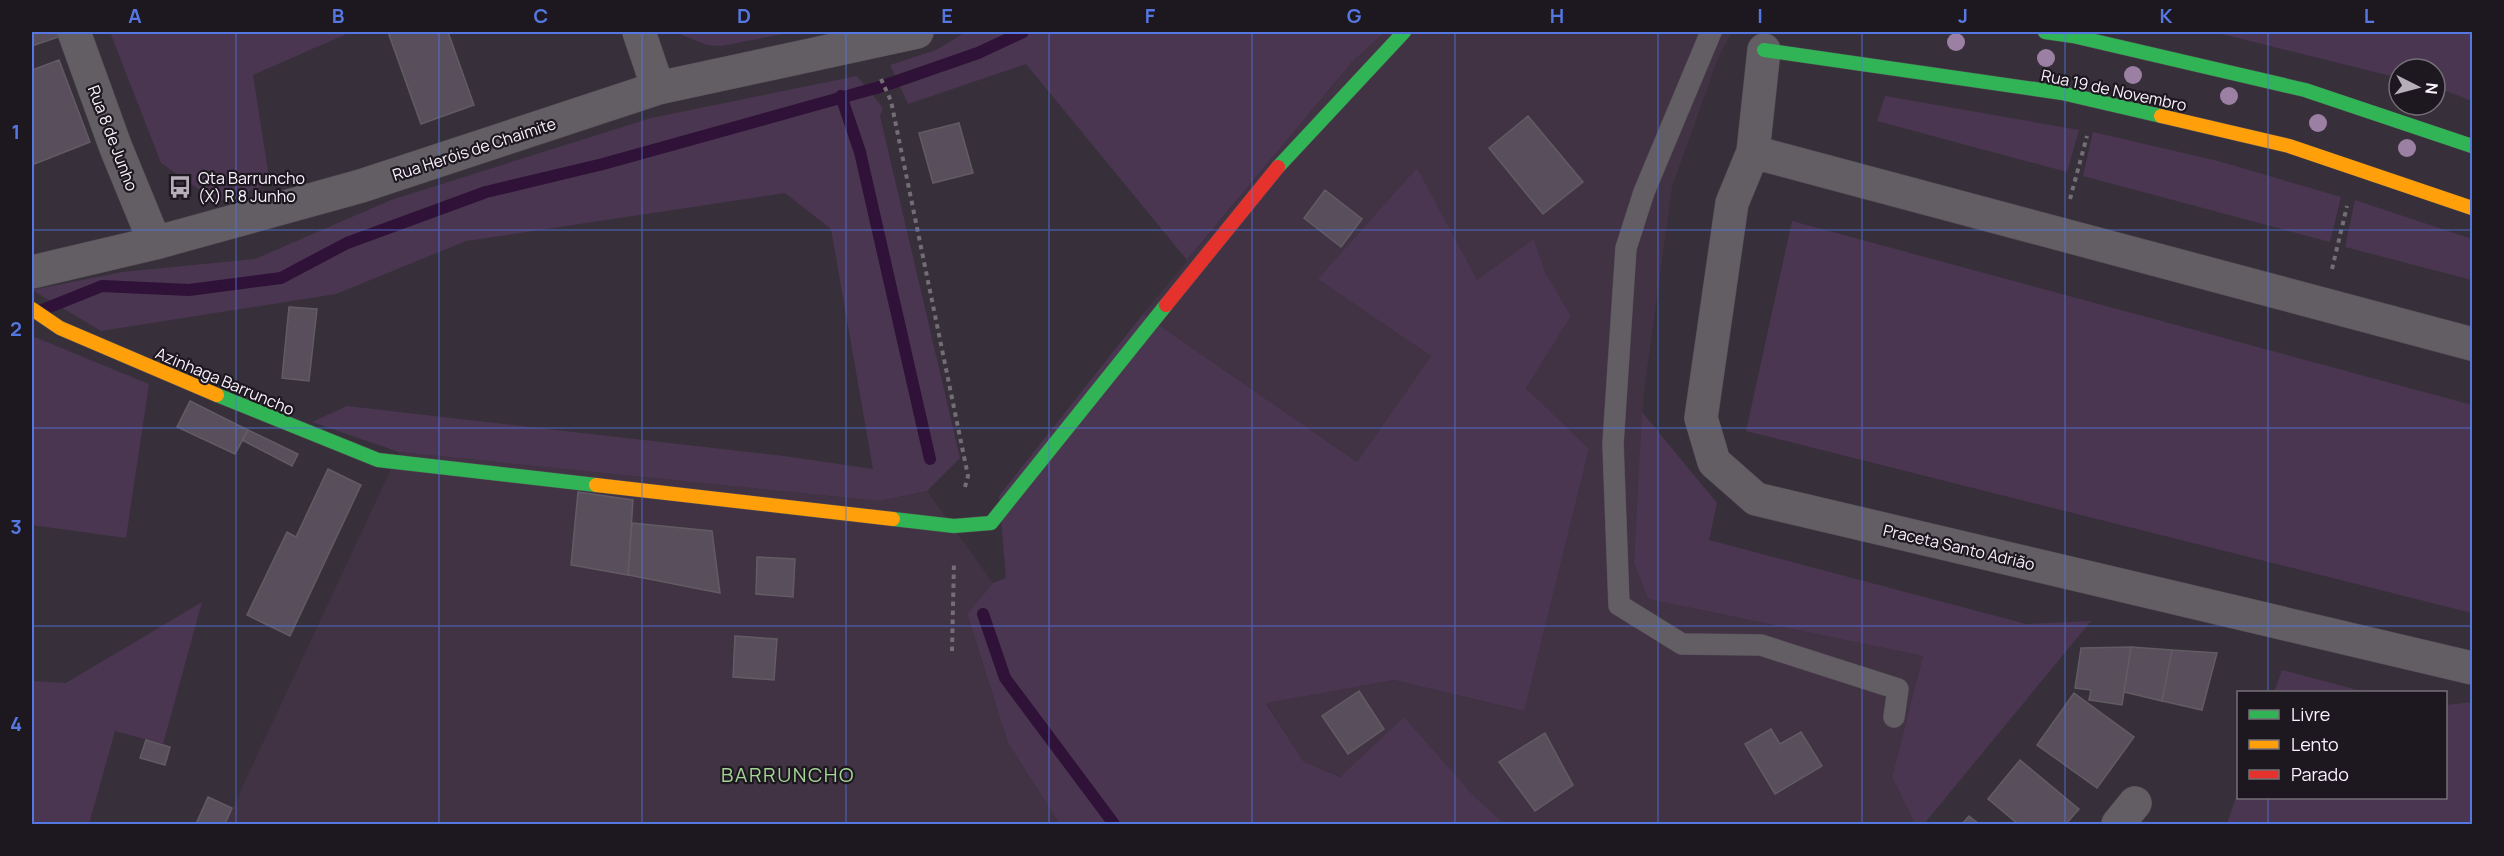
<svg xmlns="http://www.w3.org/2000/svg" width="2504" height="856" viewBox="0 0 2504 856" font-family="Manrope,sans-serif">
	<rect width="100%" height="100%" fill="#37303a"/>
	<path fill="#413244" d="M1385,32H1732L1719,56L1672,187L1644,392L1634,563L1648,599L1923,656L1892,777L1915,824H1504L1471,793L1341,777L1303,761L1266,702L1394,680L1523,711L1589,450L1526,388L1571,316L1545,272L1534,239L1431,356L1357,462L1143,314L1352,62Z
		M399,452L879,501L927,491L993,583L967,615L1008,743L1060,824H225Z"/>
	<path fill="#4a3650" d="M110,32H351L253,75L270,184L217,202L161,163Z
		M680,32H793L721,46L707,45L682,35Z
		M966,32H1385L1352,62L1187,260L1026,64L908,104L890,65L936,50Z
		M2214,32H2472V101L2435,87V69H2399V78Z
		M857,76L883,108L880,116L960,458L927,491L879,501L399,452L312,422L347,406L784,456L873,469L831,229L785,193L466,241L336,294L101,331L32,290L122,272L255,259L391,200L651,118Z
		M1885,96L2079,130L2067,172L1877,121Z
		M2093,132L2218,161L2341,197L2330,242L2083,176Z
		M1417,168L1477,280L1534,239L1545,272L1571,316L1526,388L1589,449L1524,711L1394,680L1266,703L1303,761L1340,777L1404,717L1471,793L1504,824H1060L1008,743L967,614L993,583L1006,578L999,496L1143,314L1357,462L1431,356L1318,279Z
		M2355,200L2472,239V280L2345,247Z
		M1792,221L2472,405V613L1746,431Z
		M32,336L149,384L126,538L32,525Z
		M1642,412L1717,503L1709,540L2026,624L2091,621L1924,824H1915L1892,777L1923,656L1648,599L1634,563Z
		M202,602L163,744L115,731L89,824H32V681L66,683Z
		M2282,670L2365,692H2274Z
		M2472,702V824H2227L2238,791V798H2446V705Z"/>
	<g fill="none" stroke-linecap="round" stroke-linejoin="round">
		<path stroke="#301138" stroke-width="12" d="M841,96L860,152L930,459
			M42,310L102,286L189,290L281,278L347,243L486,192L603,164L883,86L978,53L1023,32
			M983,614L1005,678L1114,824"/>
	</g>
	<path fill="#594f5c" stroke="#615c63" stroke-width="1.5" d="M32,32H56L58,37L32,46Z
		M388,32H448L474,105L421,124Z
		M59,60L90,142L32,165V70Z
		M1528,116L1583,182L1543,214L1489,148Z
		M959,123L973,173L933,183L919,133Z
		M1325,190L1362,219L1341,247L1304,218Z
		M289,307L317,309L309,381L282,378Z
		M190,401L248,430L235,454L177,427Z
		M248,430L298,454L292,466L242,440Z
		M328,469L361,485L290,636L247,615L287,532L296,537Z
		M578,492L633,500L628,575L571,565Z
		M632,523L712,531L720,593L628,575Z
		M757,557L795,559L793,597L756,594Z
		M735,636L777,639L774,680L733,677Z
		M2131,647L2172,650L2162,701L2124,692Z
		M2131,647L2122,705L2089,700L2091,690L2075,688L2081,648Z
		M2172,650L2217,653L2202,710L2162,701Z
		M1359,691L1384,729L1348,754L1322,716Z
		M2074,693L2134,737L2097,788L2037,745Z
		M1771,729L1780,744L1801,732L1822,766L1775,794L1745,744Z
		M1545,733L1573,785L1535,811L1499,762Z
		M146,740L170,747L165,765L140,758Z
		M2020,760L2079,809L2066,824H2018L1988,799Z
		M208,797L232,808L225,824H196Z
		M1969,816L1979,824H1962Z"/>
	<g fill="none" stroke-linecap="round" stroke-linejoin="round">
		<g stroke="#534d55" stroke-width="22">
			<path id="lane" d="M1711,32L1644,192L1626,248L1613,444L1619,605L1682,644L1761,645L1898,689L1894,717"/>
		</g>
		<g stroke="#534d55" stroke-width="34">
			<path id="street" d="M74,32L116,148L155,243
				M639,32L658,88
				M1764,50L1753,152L1732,203L1701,418L1714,462L1756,499L2472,668
				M1753,152L2472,344
				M32,272L155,243L361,186L658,88L917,32
				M2118,824L2135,803"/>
		</g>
		<g stroke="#534d55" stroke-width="15">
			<path id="fast" d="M2045,32L2073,36L2305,90L2472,146
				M1764,50L2062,93L2161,116
				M1278,167L1404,32
				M217,395L378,460L596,485
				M893,519L954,526L991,523L1166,305"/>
		</g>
		<g stroke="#534d55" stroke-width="15">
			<path id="slow" d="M2161,116L2289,146L2472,208
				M32,309L60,328L217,395
				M596,485L893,519"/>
		</g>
		<g stroke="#534d55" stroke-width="15">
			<path id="jam" d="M1166,305L1278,167"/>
		</g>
		<path stroke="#726e74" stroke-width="4" stroke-dasharray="4.5 4.5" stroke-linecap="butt" d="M881,79L891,101L968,476L965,487
			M2070,199L2087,136
			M2332,269L2347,206
			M952,651L954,562"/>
		<use href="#lane" stroke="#625e64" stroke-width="21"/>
		<use href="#street" stroke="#625e64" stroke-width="33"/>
		<use href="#fast" stroke="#30b455" stroke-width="14"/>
		<use href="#slow" stroke="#ff9f0a" stroke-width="14"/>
		<use href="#jam" stroke="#e5322d" stroke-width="14"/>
	</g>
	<g fill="#9c80a4">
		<circle cx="1956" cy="42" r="9"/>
		<circle cx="2046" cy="58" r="9"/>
		<circle cx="2133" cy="75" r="9"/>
		<circle cx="2229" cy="96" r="9"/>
		<circle cx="2318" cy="123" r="9"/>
		<circle cx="2407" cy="148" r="9"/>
	</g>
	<path fill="none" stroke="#5477e1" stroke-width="1.5" stroke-opacity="0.55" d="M236,32V824M439,32V824M642,32V824M846,32V824M1049,32V824M1252,32V824M1455,32V824M1658,32V824M1862,32V824M2065,32V824M2268,32V692M32,230H2472M32,428H2472M32,626H2472M2268,798V824"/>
	<defs>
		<g id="bus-bare" transform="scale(1.8)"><path d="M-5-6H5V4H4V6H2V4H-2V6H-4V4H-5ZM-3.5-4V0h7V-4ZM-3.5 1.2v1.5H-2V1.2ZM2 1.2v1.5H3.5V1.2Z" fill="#b6aeb8" stroke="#1d181f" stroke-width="2.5" paint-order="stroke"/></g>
	</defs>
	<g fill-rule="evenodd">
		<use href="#bus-bare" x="180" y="187"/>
	</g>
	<g text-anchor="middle" stroke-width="4.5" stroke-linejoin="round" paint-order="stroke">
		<g font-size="16" fill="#faf2fc" stroke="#1d181f">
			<text transform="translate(2114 90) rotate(12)" y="6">Rua 19 de Novembro</text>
			<text transform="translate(113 138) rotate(69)" y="6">Rua 8 de Junho</text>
			<text transform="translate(474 149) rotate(-18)" y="6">Rua Heróis de Chaimite</text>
			<text transform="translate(225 381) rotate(23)" y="6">Azinhaga Barruncho</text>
			<text transform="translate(1959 547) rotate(13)" y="6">Praceta Santo Adrião</text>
		</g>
		<g font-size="16" fill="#faf2fc" stroke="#1d181f" text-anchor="start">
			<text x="198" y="184">Qta Barruncho<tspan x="198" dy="18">(X) R 8 Junho</tspan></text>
		</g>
		<g font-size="20" letter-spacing="1.5" fill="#a4d596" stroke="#1d181f">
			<text x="788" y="782">BARRUNCHO</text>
		</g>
	</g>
	<rect width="2504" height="856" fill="none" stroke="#1d181f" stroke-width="66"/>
	<rect x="2237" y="691" width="210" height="108" fill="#1d181f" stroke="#756f77" stroke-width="1.5"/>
	<rect x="2249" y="710" width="30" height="9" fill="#30b455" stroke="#756f77" stroke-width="1.5"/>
	<text x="2291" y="721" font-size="18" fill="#faf2fc">Livre</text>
	<rect x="2249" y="740" width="30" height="9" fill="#ff9f0a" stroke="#756f77" stroke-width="1.5"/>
	<text x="2291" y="751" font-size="18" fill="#faf2fc">Lento</text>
	<rect x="2249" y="770" width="30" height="9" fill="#e5322d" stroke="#756f77" stroke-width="1.5"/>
	<text x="2291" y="781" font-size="18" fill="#faf2fc">Parado</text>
	<g transform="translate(2417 87) rotate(96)"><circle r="28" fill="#1d181f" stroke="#756f77" stroke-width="1.5"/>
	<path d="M0-4.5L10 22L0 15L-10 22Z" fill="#b6aeb8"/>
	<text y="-9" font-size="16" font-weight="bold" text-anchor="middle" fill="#faf2fc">N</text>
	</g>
	<rect x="33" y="33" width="2438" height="790" fill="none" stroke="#5477e1" stroke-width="2"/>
	<g font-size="20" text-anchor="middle" font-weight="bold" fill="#5477e1">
		<text x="135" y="23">A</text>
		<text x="338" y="23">B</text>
		<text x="541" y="23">C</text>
		<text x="744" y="23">D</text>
		<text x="947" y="23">E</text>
		<text x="1150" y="23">F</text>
		<text x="1354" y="23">G</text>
		<text x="1557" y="23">H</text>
		<text x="1760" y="23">I</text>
		<text x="1963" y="23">J</text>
		<text x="2166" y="23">K</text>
		<text x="2369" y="23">L</text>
		<text x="16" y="139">1</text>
		<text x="16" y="336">2</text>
		<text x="16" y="534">3</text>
		<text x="16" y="731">4</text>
	</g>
</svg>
